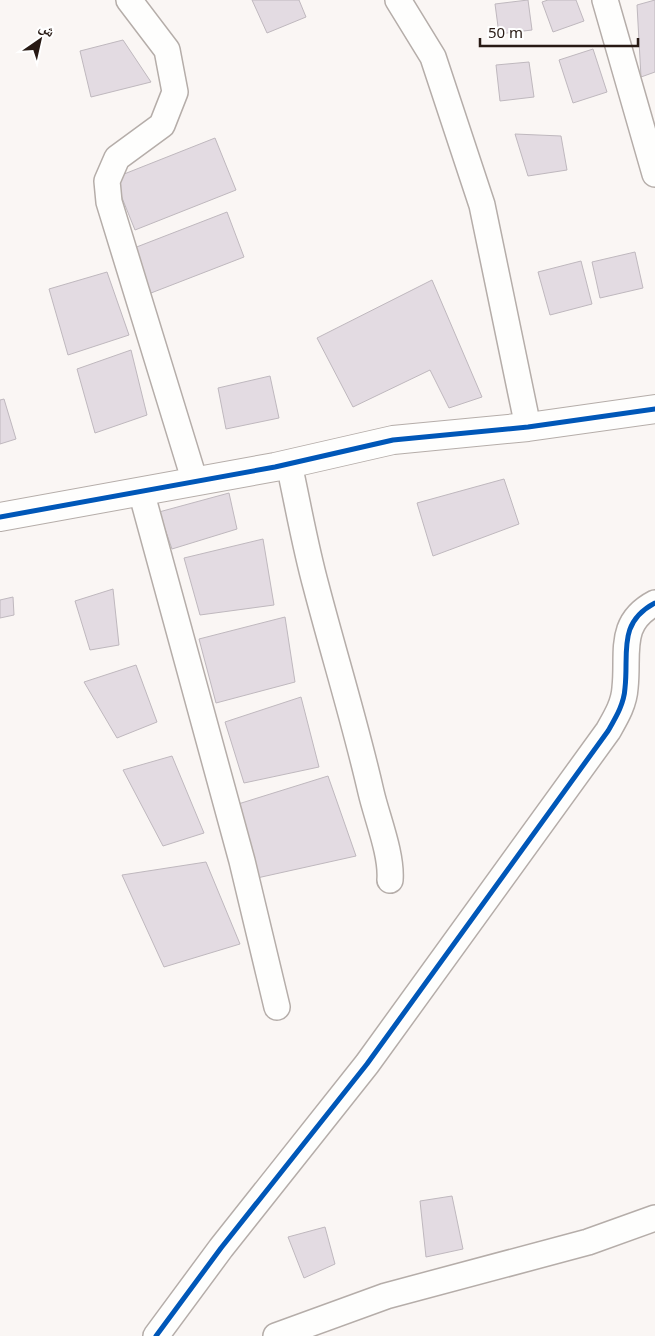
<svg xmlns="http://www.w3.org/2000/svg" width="655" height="1336" viewBox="0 0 655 1336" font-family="'Noto Sans','Noto Naskh Arabic',sans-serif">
	<rect width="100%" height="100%" fill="#faf6f4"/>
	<path fill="#e3dbe2" stroke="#bfb8be" d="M252,0H299L306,17L267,33Z
		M528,0L532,30L499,34L495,4Z
		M548,0H576L584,21L553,32L542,2Z
		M655,0V72L641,77L637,5Z
		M123,40L151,82L91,97L80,51Z
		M593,49L607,92L573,103L559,60Z
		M529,62L534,97L500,101L496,65Z
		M515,134L561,136L567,170L528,176Z
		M215,138L236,190L135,230L114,178Z
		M227,212L244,257L151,293L134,248Z
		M635,252L643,288L600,298L592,262Z
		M581,261L592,304L550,315L538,272Z
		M107,272L129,335L68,355L49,289Z
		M432,280L482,397L449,408L430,370L353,407L317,338Z
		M131,350L147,415L95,433L77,369Z
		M270,376L279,418L226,429L218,388Z
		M4,399L16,439L0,444V400Z
		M504,479L519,524L433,556L417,503Z
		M229,493L237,529L172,549L159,512Z
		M263,539L274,605L200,615L184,558Z
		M113,589L119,645L90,650L75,601Z
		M13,597L14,615L0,618V600Z
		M285,617L295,682L216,703L199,639Z
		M136,665L157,722L117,738L84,682Z
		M301,697L319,767L244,783L225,722Z
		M172,756L204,833L163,846L123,770Z
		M328,776L356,856L257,878L235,805Z
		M206,862L240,944L164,967L122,875Z
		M452,1196L463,1249L426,1257L420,1201Z
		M325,1227L335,1264L304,1278L288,1237Z"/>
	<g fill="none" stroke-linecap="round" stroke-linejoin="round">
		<g stroke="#b5ada9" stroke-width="28">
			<path id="street" d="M129,0L167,50L175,92L162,125L117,158L107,181L109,202L195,482
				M398,0L433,57L482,205L528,427
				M605,0L655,174
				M289,464C298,505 305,546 316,586C334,655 355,722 371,792C377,818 392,854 390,880
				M141,491L242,861L277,1007
				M156,1336L221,1248L367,1064L608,731C616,717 624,704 625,688C629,653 617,623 655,603
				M276,1336L386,1296L588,1242L655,1218"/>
		</g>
		<g stroke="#b5ada9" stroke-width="30">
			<path id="secondary" d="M0,517L275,467L393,440L528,427L655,409"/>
		</g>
		<use href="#street" stroke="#fefefd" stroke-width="25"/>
		<use href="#secondary" stroke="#fefefd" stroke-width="28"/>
		<g stroke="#fff" stroke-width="8">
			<path id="cycleway" d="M0,517L275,467L393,440L528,427L655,409
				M156,1336L221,1248L367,1064L608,731C616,717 624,704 625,688C629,653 617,623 655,603"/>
		</g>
		<use href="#cycleway" stroke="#0057b8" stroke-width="5"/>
	</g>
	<g transform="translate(40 40) rotate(34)" stroke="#ffffff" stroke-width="4" paint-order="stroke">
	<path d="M0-4L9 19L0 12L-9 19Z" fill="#281a14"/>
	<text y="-8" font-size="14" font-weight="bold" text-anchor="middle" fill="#281a14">ش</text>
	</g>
	<path d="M480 38v8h158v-8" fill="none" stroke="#281a14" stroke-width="2.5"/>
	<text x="488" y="38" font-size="15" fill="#281a14" stroke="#ffffff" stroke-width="4" paint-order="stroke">50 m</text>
</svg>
